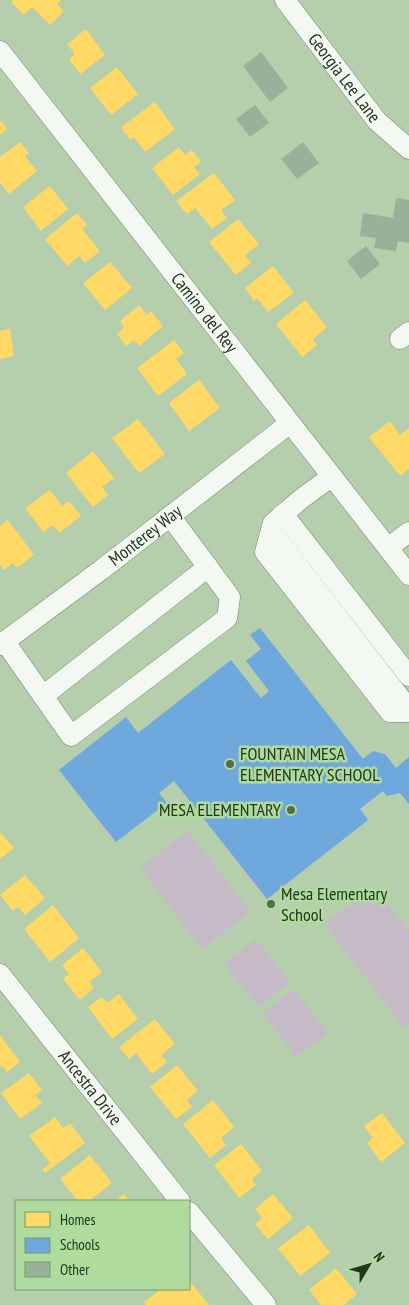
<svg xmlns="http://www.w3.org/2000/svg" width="409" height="1305" viewBox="0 0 409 1305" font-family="'PT Sans Narrow',sans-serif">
	<rect width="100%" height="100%" fill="#b5ceac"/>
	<path fill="#c4bbc7" d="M188,831L251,912L202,949L140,868Z
		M374,886L409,932V1024L404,1028L324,924Z
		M256,939L290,983L258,1007L224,963Z
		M294,989L328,1033L296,1057L262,1013Z"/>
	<path fill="#ffd966" d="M13,0H61L57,4L64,11L50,25L32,7L24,15L11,2Z
		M86,29L105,55L80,74L69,59L75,54L67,44Z
		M117,67L138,94L111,115L90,88Z
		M155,102L175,129L145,152L134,137L130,140L121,127Z
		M0,120L7,129L0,135Z
		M20,142L29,153L25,156L37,171L9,194L0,183V157Z
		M179,147L185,155L192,150L201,162L194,167L200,174L173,195L152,168Z
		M214,173L235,200L221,210L227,218L212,229L195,208L187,214L176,201Z
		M50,186L68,209L41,231L23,207Z
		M77,213L87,225L82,229L100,251L85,263L79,256L67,266L45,239Z
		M238,219L259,244L245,255L251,263L236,275L209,242Z
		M110,262L132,288L105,310L83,283Z
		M273,266L294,293L268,312L257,298L254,301L245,288Z
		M305,300L327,327L313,339L317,345L302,357L276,324Z
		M139,305L147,315L151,311L163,326L139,346L134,340L126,346L117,334L124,327L120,321Z
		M10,329L14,356L0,359V331Z
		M174,340L184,353L176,359L187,374L158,396L137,368Z
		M199,380L220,408L189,431L169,403Z
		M138,419L165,454L139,473L112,438Z
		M390,421L400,435L409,428V469L400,476L369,437Z
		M93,451L114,478L102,487L108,495L93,507L66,473Z
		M50,490L62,506L69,501L81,516L59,533L53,525L43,532L25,508Z
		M8,520L34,555L17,568L13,563L4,570L0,565V526Z
		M0,832L14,848L0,859Z
		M25,875L45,898L25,915L18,907L13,911L0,895Z
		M53,905L79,938L50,962L24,929Z
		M83,948L102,972L89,982L94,988L80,1000L63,979L69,974L62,965Z
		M119,994L138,1019L112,1039L88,1007L102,997L107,1003Z
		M155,1019L175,1044L161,1055L167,1062L152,1074L136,1053L129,1059L119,1047Z
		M0,1035L20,1062L7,1072L2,1066L0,1067Z
		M177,1065L198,1091L187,1100L192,1107L176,1119L150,1087Z
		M29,1073L42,1090L35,1095L42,1103L20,1119L1,1093Z
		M213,1100L234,1127L221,1138L226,1145L210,1158L183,1124Z
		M382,1113L405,1143L381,1162L367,1143L373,1138L364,1126Z
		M55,1117L63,1128L70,1123L85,1143L45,1173L42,1170L50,1163L29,1136Z
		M241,1144L262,1171L252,1179L256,1185L239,1198L214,1165Z
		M90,1155L112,1183L89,1201H78L60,1179Z
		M124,1194L129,1201H115Z
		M273,1194L293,1218L268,1239L255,1224L262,1218L255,1209Z
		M309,1225L330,1253L300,1276L278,1248Z
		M336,1268L357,1294L344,1305H321L309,1290Z
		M189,1280L209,1305H146L144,1302L161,1289H189Z"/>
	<path fill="#6fa8dc" d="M260,628L363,759L373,751L385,754L396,768L409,757V804L400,793L387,796L383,791L360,809L368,820L267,899L174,781L159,793L167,803L116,842L59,770L126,717L138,733L231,660L261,698L269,691L246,661L261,649L250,635Z"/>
	<path fill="#99b19a" d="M261,52L288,88L270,102L243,66Z
		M255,105L269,123L250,137L236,119Z
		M303,142L319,163L297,179L281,159Z
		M396,198L409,200V243L398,241L396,251L374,248L376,238L360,236L363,213L393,218Z
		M366,246L380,264L361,279L347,261Z"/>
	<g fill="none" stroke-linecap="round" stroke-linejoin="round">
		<g stroke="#72856b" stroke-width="21">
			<g id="minor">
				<path id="s1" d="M285,0L377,121L409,149"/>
				<path id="s2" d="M0,51L409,575"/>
				<path d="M400,339L409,332"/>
				<path d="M331,477L301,499L273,523L265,552L390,712H409"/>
				<path d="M283,514L409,676"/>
				<path d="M271,531L409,709"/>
				<path d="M388,548L409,532"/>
				<path d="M5,642L71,736L227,618L230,597L170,516"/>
				<path id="s3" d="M0,645L101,570L290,423"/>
				<path d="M43,696L208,567"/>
				<path id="s4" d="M0,974L180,1201"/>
				<path d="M189,1212L266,1305"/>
			</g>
		</g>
		<use href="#minor" stroke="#f4f8f3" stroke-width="20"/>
	</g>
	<g fill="#576b4f" stroke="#afdc9e" stroke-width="2">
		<circle cx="230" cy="764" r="5"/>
		<circle cx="291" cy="810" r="5"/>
		<circle cx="271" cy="904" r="5"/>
	</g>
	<g text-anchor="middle" stroke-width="5" stroke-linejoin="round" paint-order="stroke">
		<g font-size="18" fill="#24361d" stroke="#afdc9e">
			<text dy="6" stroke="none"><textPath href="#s1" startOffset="98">Georgia Lee Lane</textPath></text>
			<text dy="6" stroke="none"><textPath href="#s2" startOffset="332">Camino del Rey</textPath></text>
			<text dy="6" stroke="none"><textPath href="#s3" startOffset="182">Monterey Way</textPath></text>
			<text dy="6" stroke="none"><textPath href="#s4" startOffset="145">Ancestra Drive</textPath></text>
		</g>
		<g font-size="18" fill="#24361d" stroke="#afdc9e" text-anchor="start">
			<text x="240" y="760">FOUNTAIN MESA<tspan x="240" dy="21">ELEMENTARY SCHOOL</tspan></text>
			<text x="281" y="816" text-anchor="end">MESA ELEMENTARY</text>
			<text x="281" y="900">Mesa Elementary<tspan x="281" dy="21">School</tspan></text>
		</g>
	</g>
	<rect x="15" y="1200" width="175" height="90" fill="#afdc9e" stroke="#779a6a"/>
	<rect x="25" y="1212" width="25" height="15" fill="#ffd966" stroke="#779a6a"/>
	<text x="60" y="1225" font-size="15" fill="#24361d">Homes</text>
	<rect x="25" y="1238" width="25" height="15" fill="#6fa8dc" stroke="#779a6a"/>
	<text x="60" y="1250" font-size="15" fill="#24361d">Schools</text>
	<rect x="25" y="1262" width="25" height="15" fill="#99b19a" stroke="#779a6a"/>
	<text x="60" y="1275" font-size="15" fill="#24361d">Other</text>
	<g transform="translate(369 1265) rotate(52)" stroke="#afdc9e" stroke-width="4" paint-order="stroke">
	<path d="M0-4L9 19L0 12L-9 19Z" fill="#24361d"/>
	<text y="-8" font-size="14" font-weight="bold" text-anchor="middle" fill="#24361d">N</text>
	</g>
</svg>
